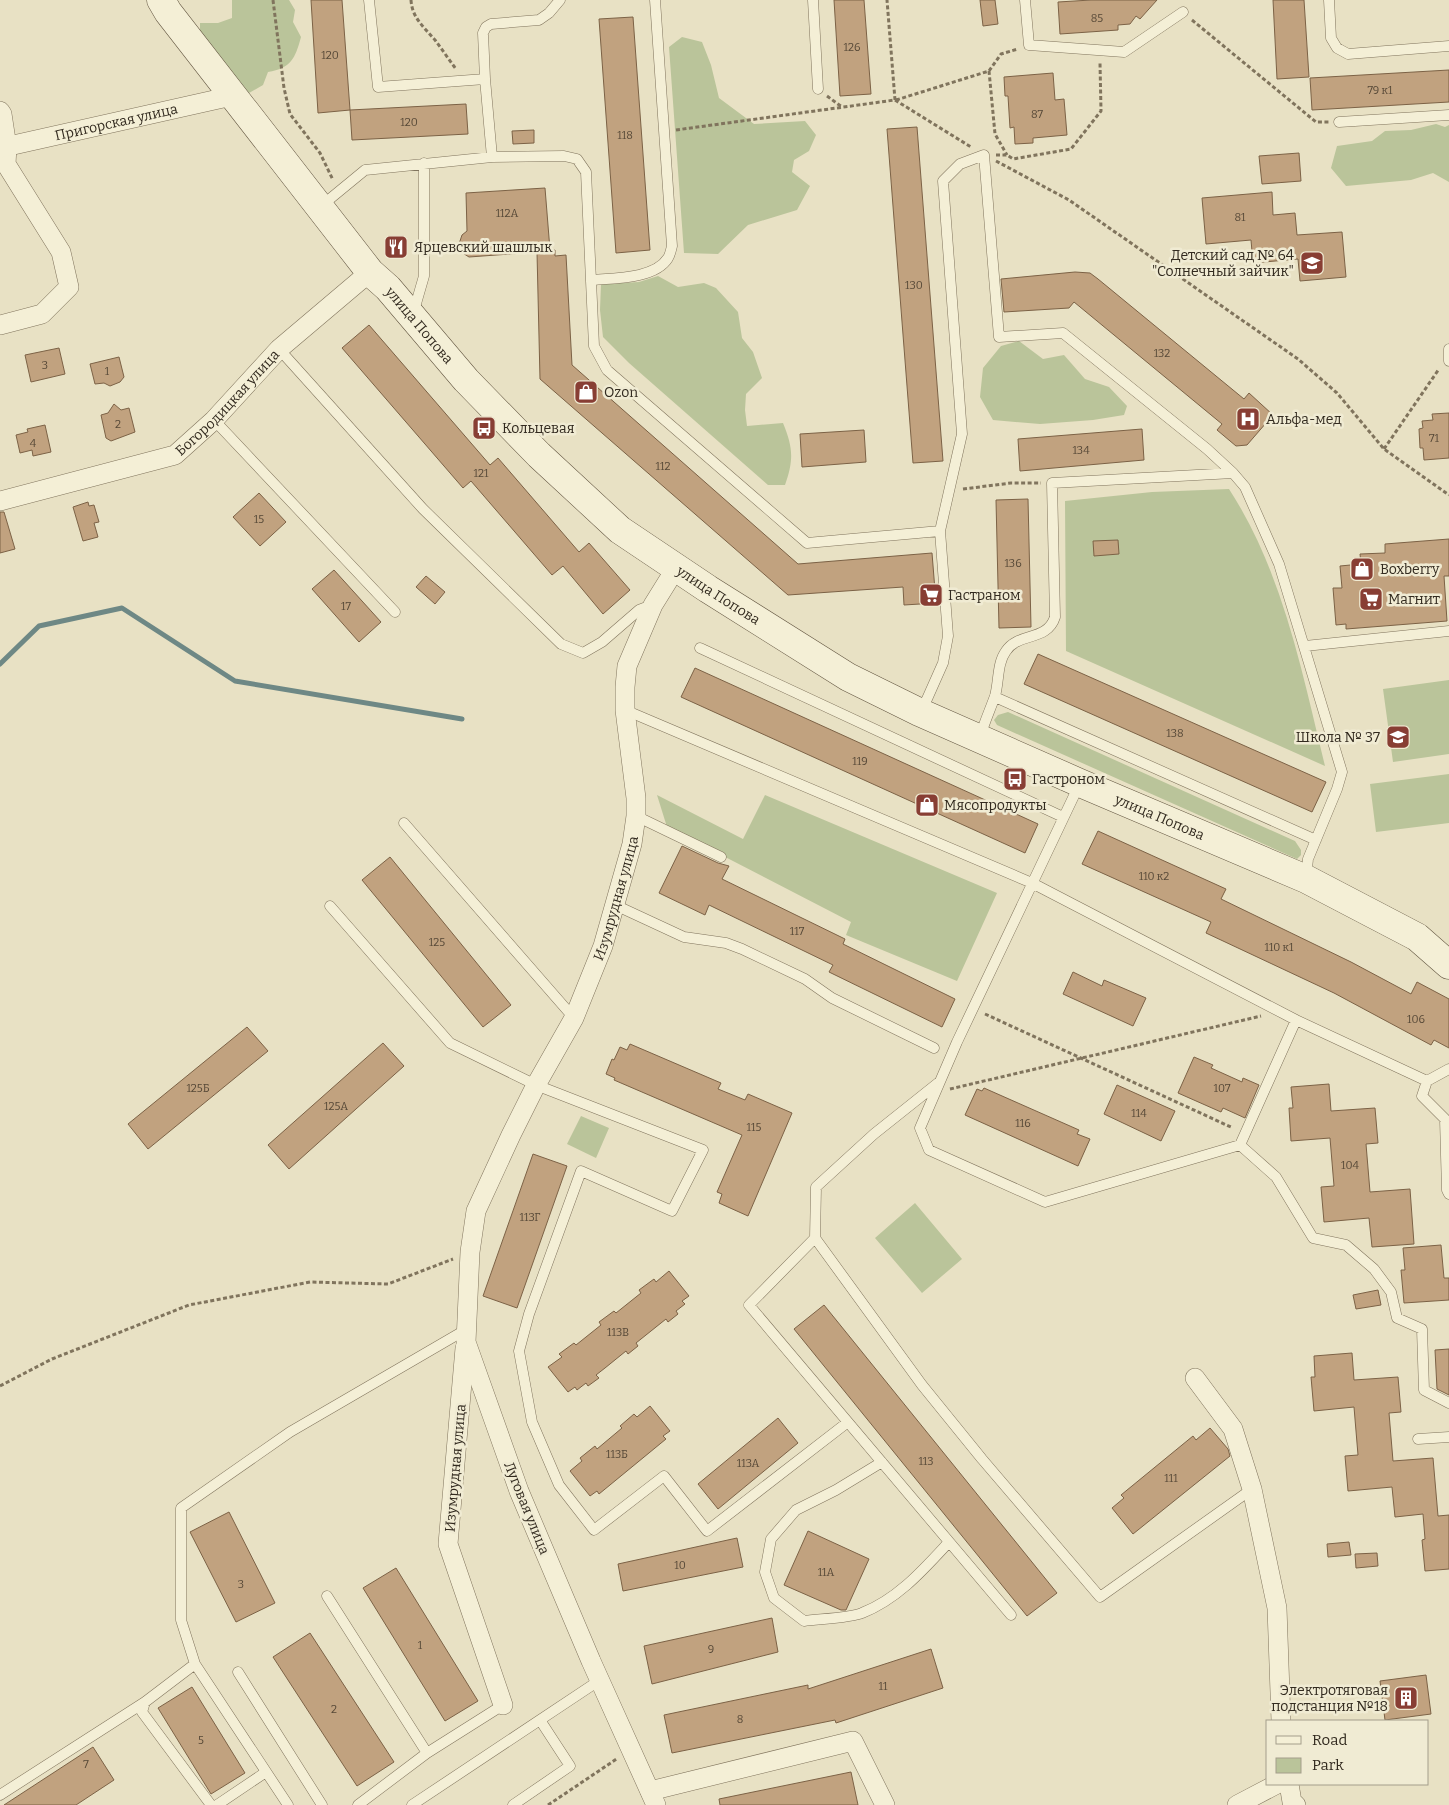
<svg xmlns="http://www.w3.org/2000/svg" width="1449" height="1805" viewBox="0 0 1449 1805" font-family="Bitter,serif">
	<rect width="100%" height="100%" fill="#e8e1c4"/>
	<path fill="#bac49a" d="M232,0H289L295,10L293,22L301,37C295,59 291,68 268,72L263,85L249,93L236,85L200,37V23H218L232,18Z
		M682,37L702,42L711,65L719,98L754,124L805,121L816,135L809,151L794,160L792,172L810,186L797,210L748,225L718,254L684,253L669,47Z
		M1436,124L1445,127L1449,125V182L1433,173L1411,180L1346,186L1331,168L1337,146L1372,141L1385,131L1411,130Z
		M658,276L678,287L704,283L716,288L738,312L742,338L753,352L762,378L746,394L745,410L747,426L783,423C793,447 794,460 785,485H768L629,363L603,337L600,310L601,284L639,282Z
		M1019,341L1043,359L1064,355L1085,379L1109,387L1127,406L1124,415L1093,420L1040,424L993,420L980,397L983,368L1001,346Z
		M1229,489C1283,572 1302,672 1325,766L1066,651L1065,501L1152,492Z
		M1449,680V754L1393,762L1383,689Z
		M1008,712L1295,841L1301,850V855L1297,859L997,725L994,720L998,715Z
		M1449,774V823L1376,832L1370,784Z
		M657,795L743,839L765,795L997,893L957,981L846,935L851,922L667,827Z
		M581,1116L609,1128L596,1158L567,1144Z
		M915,1203L962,1259L922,1293L875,1238Z"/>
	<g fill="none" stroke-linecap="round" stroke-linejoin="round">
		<path stroke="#6e8885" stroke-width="5" d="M0,664L39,626L122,608L235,681L462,719"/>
	</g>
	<path fill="#c1a27f" stroke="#7c6246" d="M311,0H342L350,110L318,113Z
		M834,0H864L871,94L840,96Z
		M980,0H995L998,24L983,26Z
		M1091,0H1157L1140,19L1136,16L1130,24L1118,25V30L1060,34L1058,2Z
		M1273,0H1304L1309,77L1277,79Z
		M633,17L650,250L616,253L599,19Z
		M1449,70V102L1312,110L1310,78Z
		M1053,73L1055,100L1064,99L1067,135L1033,138V143L1015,144L1014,127L1010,128L1008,96H1005L1004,77Z
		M466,104L468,134L352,140L350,110Z
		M917,127L943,461L913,463L887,129Z
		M534,130V143L513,144L512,131Z
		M1299,153L1301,181L1262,184L1259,156Z
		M545,188L550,250H555V256L566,255L572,365L798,564L932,553L936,603L904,605L903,587L788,595L540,379L537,252L469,257L461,252L459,244L462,235L467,231L466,193Z
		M1272,192L1273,215L1295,213L1297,235L1342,232L1346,277L1300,281L1298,259L1253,263L1251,240L1206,244L1202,198Z
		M1075,272L1090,273L1098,279L1244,399L1249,393L1273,415L1247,445L1236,446L1217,430L1222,424L1074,302L1069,308L1004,312L1001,279Z
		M369,325L490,465L498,458L579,552L589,543L630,590L603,614L563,566L552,575L471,481L463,488L342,348Z
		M59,348L65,374L31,382L25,355Z
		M119,357L124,377L120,382L110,386L104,383L95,384L90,364Z
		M114,404L121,410L129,408L135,432L111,441L106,438L101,415L108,413Z
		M1449,413V458L1424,460L1423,448H1420L1419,429L1423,428L1422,421L1433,420L1432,414Z
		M45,425L51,452L33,456L32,450L20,453L16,435L28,432L27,429Z
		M1142,429L1144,460L1020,471L1018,439Z
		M864,430L866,462L802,467L800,434Z
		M259,493L286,522L260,546L233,517Z
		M1028,499L1031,627L999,628L996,500Z
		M88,502L89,506L94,505L99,522L94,523L98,537L83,541L73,507Z
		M0,512H4L15,549L0,553Z
		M1449,539V576H1444L1447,621L1346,629V624L1336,625L1333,588H1342L1340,566L1361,564L1360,554L1385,553V544Z
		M1118,540L1119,554L1094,556L1093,541Z
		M334,570L381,622L359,642L312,589Z
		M426,576L445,592L435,604L416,587Z
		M1038,654L1326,782L1312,812L1024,684Z
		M695,668L1038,824L1025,853L681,697Z
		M1098,831L1226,889L1221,899L1351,962L1411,994L1417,982L1449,999V1048L1434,1040L1431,1045L1334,993L1206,933L1211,922L1082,864Z
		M682,846L718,863L729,866L722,879L845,939L843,944L955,999L942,1027L829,972L833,965L709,905L705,915L659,893Z
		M390,857L511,1005L483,1027L362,880Z
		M1073,972L1102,986L1104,980L1146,998L1133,1026L1063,994Z
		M247,1027L268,1051L148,1149L128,1124Z
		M383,1043L404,1066L289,1169L268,1145Z
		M630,1044L721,1083L718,1089L745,1100L748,1094L792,1113L748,1216L719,1203L722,1194L717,1192L742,1135L614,1080L615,1078L606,1074L612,1059L614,1060L620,1047L627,1050Z
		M1194,1057L1213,1065L1211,1068L1242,1082L1243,1078L1259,1085L1245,1118L1223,1108L1221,1112L1178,1093Z
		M1329,1084L1331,1111L1375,1108L1378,1143L1366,1144L1370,1192L1410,1189L1414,1244L1372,1247L1369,1218L1324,1222L1321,1187L1334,1186L1330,1138L1291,1141L1289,1108H1293L1291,1087Z
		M1117,1085L1175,1111L1161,1141L1104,1114Z
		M984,1088L1079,1130L1077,1134L1090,1139L1078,1166L965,1115L977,1089L982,1091Z
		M533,1154L567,1166L517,1308L483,1296Z
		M1441,1245L1444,1278H1449V1300L1404,1303L1401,1270H1405L1403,1248Z
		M669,1271L689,1296L682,1301L685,1304L676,1311L678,1314L668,1322L666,1319L636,1343L638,1346L628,1354L626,1351L605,1368L596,1375L599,1378L588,1386L586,1383L577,1390L575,1387L568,1392L548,1367L562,1357L559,1354L574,1343L576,1345L601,1325L599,1322L614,1311L616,1313L641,1293L639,1290L654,1279L656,1282Z
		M1378,1290L1381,1305L1356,1309L1353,1295Z
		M824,1305L1057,1593L1027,1616L794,1329Z
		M1449,1349V1395L1437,1389L1435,1350Z
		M1352,1353L1354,1380L1398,1377L1401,1412L1389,1413L1393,1461L1433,1458L1438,1516L1449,1515V1569L1425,1571L1422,1540L1425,1539L1423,1514L1395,1517L1392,1487L1348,1491L1345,1456L1358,1455L1354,1407L1314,1411L1311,1377H1315L1314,1356Z
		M650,1406L670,1431L663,1436L666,1439L599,1494L597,1491L590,1496L570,1471L582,1461L580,1458L595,1446L597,1449L622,1428L620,1426L634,1414L637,1417Z
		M778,1418L798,1443L718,1509L698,1484Z
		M1210,1428L1228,1449L1230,1456L1133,1534L1112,1508L1124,1498L1121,1495L1193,1436L1196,1440Z
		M229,1512L275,1603L236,1622L190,1532Z
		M808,1531L869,1559L846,1610H841L784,1585Z
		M737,1538L743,1567L623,1591L618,1564Z
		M1349,1542L1351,1555L1328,1557L1327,1544Z
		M1377,1553L1378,1566L1356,1568L1355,1554Z
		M396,1568L478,1701L445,1721L363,1588Z
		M772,1618L778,1652L652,1684L644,1646Z
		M310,1633L394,1762L357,1786L273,1657Z
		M931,1649L943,1688L836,1723L835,1720L672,1753L664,1715L808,1685V1689Z
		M1426,1675L1431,1714L1385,1720L1380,1681Z
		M192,1687L245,1773L211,1794L158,1708Z
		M93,1747L114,1780L76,1805H4Z
		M851,1772L858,1805H720L719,1799Z"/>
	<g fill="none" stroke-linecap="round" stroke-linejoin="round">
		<g stroke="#80745d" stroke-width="11">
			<path id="lane" d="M369,0L378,87L485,79L492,157
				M813,0L818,89
				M1025,0L1029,45L1124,52L1183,12
				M1329,0L1331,38L1337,48L1348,54L1449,46
				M485,79L483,33L486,27L491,24L539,20L549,13L560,0
				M1339,122L1449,115
				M320,207L365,170L492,157L564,156L577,159L586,172L594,346L607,370L807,543L940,531
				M591,280C614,278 655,279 668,258C670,255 671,250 672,246L655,0
				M413,314L424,276V163
				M279,349L423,509L561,644L583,653L602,642L639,610L652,605
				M1449,349V361
				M214,420L395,612
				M1305,646L1449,631
				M700,648L1063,817
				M995,697L1316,840
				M625,710L1032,883L1296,1020L1427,1081L1449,1069
				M919,711L927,699L943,663L948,636L940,531L962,434L943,181L960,164L984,155L999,337L1063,333L1207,449L1233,473L1245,487L1279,564L1342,772L1337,789L1308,859L1306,878
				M980,737C984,723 990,710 995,696C999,682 997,663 1006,651C1018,632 1047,642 1055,617L1052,483L1233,473
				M1080,783L957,1042L920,1128L929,1150L1045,1202L1240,1145L1296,1020
				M636,816L721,857
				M404,823L574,1018
				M615,905L684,937L726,943L742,949L805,979L832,998L934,1048
				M330,906L450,1043L536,1085L703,1150L672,1211L581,1171L529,1314L519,1351L532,1422L559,1485L594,1530L664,1476L707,1531L848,1422
				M1427,1081L1422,1096L1445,1119L1447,1190L1449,1194
				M938,1083L874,1134L816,1187L815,1238L922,1385L982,1459L1100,1597L1252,1489
				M1240,1145L1276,1177L1313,1238L1346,1245L1374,1269L1391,1292L1397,1318L1422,1329L1424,1390L1449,1403
				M815,1238L749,1305L1011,1615
				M1418,1439L1449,1437
				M882,1462L836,1490L796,1510L771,1539L765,1572L774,1598L804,1621C818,1619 851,1618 862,1613C898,1599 924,1569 949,1542
				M327,1596L427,1753
				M195,1664L181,1620V1508L290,1432L467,1329
				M238,1672L322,1805
				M0,1795L145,1702
				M211,1805L142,1712L145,1702L195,1664L288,1805
				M217,1805L266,1772
				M358,1805L427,1753L503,1705
				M412,1805L600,1680
				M513,1805L570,1766L540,1720"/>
		</g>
		<g stroke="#80745d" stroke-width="20">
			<g id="street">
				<path d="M0,111L2,114L7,147L6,164L61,252L69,287L42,314L0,325"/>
				<path id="s1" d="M0,148L232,96"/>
				<path id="s2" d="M0,501L175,455L214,420L279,349L370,272"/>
				<path d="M465,1348L448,1544L503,1705"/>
				<path d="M1195,1378L1233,1429L1252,1489L1277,1608L1281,1721"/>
				<path d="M1289,1784L1292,1802L1296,1805"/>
				<path d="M650,1791L853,1741L885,1805"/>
				<path id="s3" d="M656,1805L591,1661L519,1491L466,1342L470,1252L476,1211L511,1135L536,1085L574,1018L603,946L632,844L636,816V798L625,710V687L627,666L653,605L676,568"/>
				<path d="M1237,1805L1277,1784"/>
			</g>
		</g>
		<g stroke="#625540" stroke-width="29">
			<g id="secondary">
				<path id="s4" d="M161,0L168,12L370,272L388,288L466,380L539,455L620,530L708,589L848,677L919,712L1080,783L1306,879L1417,937L1449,965"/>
			</g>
		</g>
		<path stroke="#80745d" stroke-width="3" stroke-dasharray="4 2.5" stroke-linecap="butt" d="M273,0L284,88L290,114L320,153L333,180
			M411,0C412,18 424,27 435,40C442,49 449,60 456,69
			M1192,20L1316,122H1329
			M989,71L995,134L1007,155
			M827,96L842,107
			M895,100L971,147
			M896,100L989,71L1001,54L1018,49
			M676,130L895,100L887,0
			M996,155H1007L1013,159L1071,149L1101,111L1100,63
			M996,161L1069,200L1298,359L1337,393L1384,449L1449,495
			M1384,449L1439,369
			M963,489L1011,483H1041
			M985,1014L1233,1128
			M950,1089L1261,1016
			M0,1386L52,1359L189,1305L310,1282L388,1284L453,1259
			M548,1805L618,1758"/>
		<use href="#lane" stroke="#f4efd6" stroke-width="10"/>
		<use href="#street" stroke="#f4efd6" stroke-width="19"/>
		<use href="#secondary" stroke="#f4efd6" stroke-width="28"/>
	</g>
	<defs>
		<g id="restaurant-square" transform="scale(1.25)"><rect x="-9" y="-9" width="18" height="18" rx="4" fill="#883e34" stroke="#f0ebd3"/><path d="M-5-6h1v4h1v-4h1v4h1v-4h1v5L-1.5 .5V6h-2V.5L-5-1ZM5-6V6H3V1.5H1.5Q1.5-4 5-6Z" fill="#fff"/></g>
		<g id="school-square" transform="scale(1.25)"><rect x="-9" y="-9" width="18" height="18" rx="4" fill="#883e34" stroke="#f0ebd3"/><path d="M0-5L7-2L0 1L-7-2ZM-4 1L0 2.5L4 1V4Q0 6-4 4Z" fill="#fff"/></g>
		<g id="shop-square" transform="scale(1.25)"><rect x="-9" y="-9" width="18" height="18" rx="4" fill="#883e34" stroke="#f0ebd3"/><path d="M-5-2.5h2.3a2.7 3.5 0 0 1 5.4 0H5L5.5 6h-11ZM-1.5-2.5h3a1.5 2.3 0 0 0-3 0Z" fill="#fff"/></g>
		<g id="hospital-square" transform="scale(1.25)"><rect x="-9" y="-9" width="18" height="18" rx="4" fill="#883e34" stroke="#f0ebd3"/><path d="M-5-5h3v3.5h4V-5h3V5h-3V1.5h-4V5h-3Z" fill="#fff"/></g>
		<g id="bus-square" transform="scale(1.25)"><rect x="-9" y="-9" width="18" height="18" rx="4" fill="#883e34" stroke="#f0ebd3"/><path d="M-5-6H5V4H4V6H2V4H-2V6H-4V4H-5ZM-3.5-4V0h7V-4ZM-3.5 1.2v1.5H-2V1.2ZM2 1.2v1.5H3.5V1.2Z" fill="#fff"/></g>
		<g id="supermarket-square" transform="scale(1.25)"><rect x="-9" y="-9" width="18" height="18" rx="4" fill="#883e34" stroke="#f0ebd3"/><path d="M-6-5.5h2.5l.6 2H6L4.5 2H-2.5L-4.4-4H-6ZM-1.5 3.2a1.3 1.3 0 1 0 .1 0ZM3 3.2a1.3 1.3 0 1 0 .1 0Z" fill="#fff"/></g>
		<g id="building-square" transform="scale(1.25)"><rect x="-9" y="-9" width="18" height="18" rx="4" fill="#883e34" stroke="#f0ebd3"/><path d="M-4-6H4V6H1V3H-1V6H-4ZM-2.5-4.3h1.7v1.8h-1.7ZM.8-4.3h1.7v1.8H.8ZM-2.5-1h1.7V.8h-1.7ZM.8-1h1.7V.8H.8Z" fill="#fff"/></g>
	</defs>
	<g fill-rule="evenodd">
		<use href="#restaurant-square" x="396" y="247"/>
		<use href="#school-square" x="1312" y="263"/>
		<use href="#shop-square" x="586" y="392"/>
		<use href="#hospital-square" x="1248" y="419"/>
		<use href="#bus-square" x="484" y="428"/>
		<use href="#shop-square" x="1362" y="569"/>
		<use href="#supermarket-square" x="931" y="595"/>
		<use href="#supermarket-square" x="1371" y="599"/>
		<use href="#school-square" x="1398" y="737"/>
		<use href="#bus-square" x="1015" y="779"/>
		<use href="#shop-square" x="927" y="805"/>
		<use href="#building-square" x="1406" y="1698"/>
	</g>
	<g text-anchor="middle" stroke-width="5" stroke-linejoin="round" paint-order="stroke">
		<g font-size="11" fill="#564837">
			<text x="1097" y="22">85</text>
			<text x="852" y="51">126</text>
			<text x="330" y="59">120</text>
			<text x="1380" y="94">79 к1</text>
			<text x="1037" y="118">87</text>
			<text x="409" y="126">120</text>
			<text x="625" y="139">118</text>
			<text x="507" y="217">112А</text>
			<text x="1240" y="221">81</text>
			<text x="914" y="289">130</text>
			<text x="1162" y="357">132</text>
			<text x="45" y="369">3</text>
			<text x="107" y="375">1</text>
			<text x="118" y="428">2</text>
			<text x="1434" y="442">71</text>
			<text x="33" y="447">4</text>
			<text x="1081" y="454">134</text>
			<text x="663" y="470">112</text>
			<text x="481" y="477">121</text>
			<text x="259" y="523">15</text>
			<text x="1013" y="567">136</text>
			<text x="346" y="610">17</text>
			<text x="1175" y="737">138</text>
			<text x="860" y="765">119</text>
			<text x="1154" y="880">110 к2</text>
			<text x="797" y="935">117</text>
			<text x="437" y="946">125</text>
			<text x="1279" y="951">110 к1</text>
			<text x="1416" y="1023">106</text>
			<text x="198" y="1092">125Б</text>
			<text x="1222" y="1092">107</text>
			<text x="336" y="1110">125А</text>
			<text x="1139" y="1117">114</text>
			<text x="1023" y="1127">116</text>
			<text x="754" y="1131">115</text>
			<text x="1350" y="1169">104</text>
			<text x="530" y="1221">113Г</text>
			<text x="618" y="1336">113В</text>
			<text x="617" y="1458">113Б</text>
			<text x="926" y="1465">113</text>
			<text x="748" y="1467">113А</text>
			<text x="1171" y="1482">111</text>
			<text x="680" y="1569">10</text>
			<text x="826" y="1576">11А</text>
			<text x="241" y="1588">3</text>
			<text x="420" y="1649">1</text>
			<text x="711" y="1653">9</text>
			<text x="883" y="1690">11</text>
			<text x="334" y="1713">2</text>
			<text x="740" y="1723">8</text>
			<text x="201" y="1744">5</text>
			<text x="86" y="1768">7</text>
		</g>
		<g font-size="14" fill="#322a1f" stroke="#f0ebd3">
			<text dy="5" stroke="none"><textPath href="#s1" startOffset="119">Пригорская улица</textPath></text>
			<text dy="5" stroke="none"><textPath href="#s4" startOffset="416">улица Попова</textPath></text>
			<text dy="5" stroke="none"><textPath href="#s2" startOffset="255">Богородицкая улица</textPath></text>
			<text dy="5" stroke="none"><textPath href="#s4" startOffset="821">улица Попова</textPath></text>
			<text dy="5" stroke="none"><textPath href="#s4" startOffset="1316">улица Попова</textPath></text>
			<text dy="5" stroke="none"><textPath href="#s3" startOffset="976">Изумрудная улица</textPath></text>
			<text transform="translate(455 1468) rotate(-85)" y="5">Изумрудная улица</text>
			<text transform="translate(527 1508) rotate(68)" y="5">Луговая улица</text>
		</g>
		<g font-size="14" fill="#322a1f" stroke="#f0ebd3" text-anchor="start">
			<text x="414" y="252">Ярцевский шашлык</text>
			<text x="1294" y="260" text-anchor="end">Детский сад № 64<tspan x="1294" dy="16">"Солнечный зайчик"</tspan></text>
			<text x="604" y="397">Ozon</text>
			<text x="1266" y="424">Альфа-мед</text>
			<text x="502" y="433">Кольцевая</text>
			<text x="1380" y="574">Boxberry</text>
			<text x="948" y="600">Гастраном</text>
			<text x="1388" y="604">Магнит</text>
			<text x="1380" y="742" text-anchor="end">Школа № 37</text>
			<text x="1032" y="784">Гастроном</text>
			<text x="944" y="810">Мясопродукты</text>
			<text x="1388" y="1695" text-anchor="end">Электротяговая<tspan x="1388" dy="16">подстанция №18</tspan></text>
		</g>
	</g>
	<rect x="1266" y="1720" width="162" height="65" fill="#f0ebd3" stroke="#a49e8b"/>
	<rect x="1276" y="1736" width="25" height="8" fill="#f4efd6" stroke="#a49e8b"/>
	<text x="1312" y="1745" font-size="15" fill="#322a1f">Road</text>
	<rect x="1276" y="1758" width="25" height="15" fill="#bac49a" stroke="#a49e8b"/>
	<text x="1312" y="1770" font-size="15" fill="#322a1f">Park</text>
</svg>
